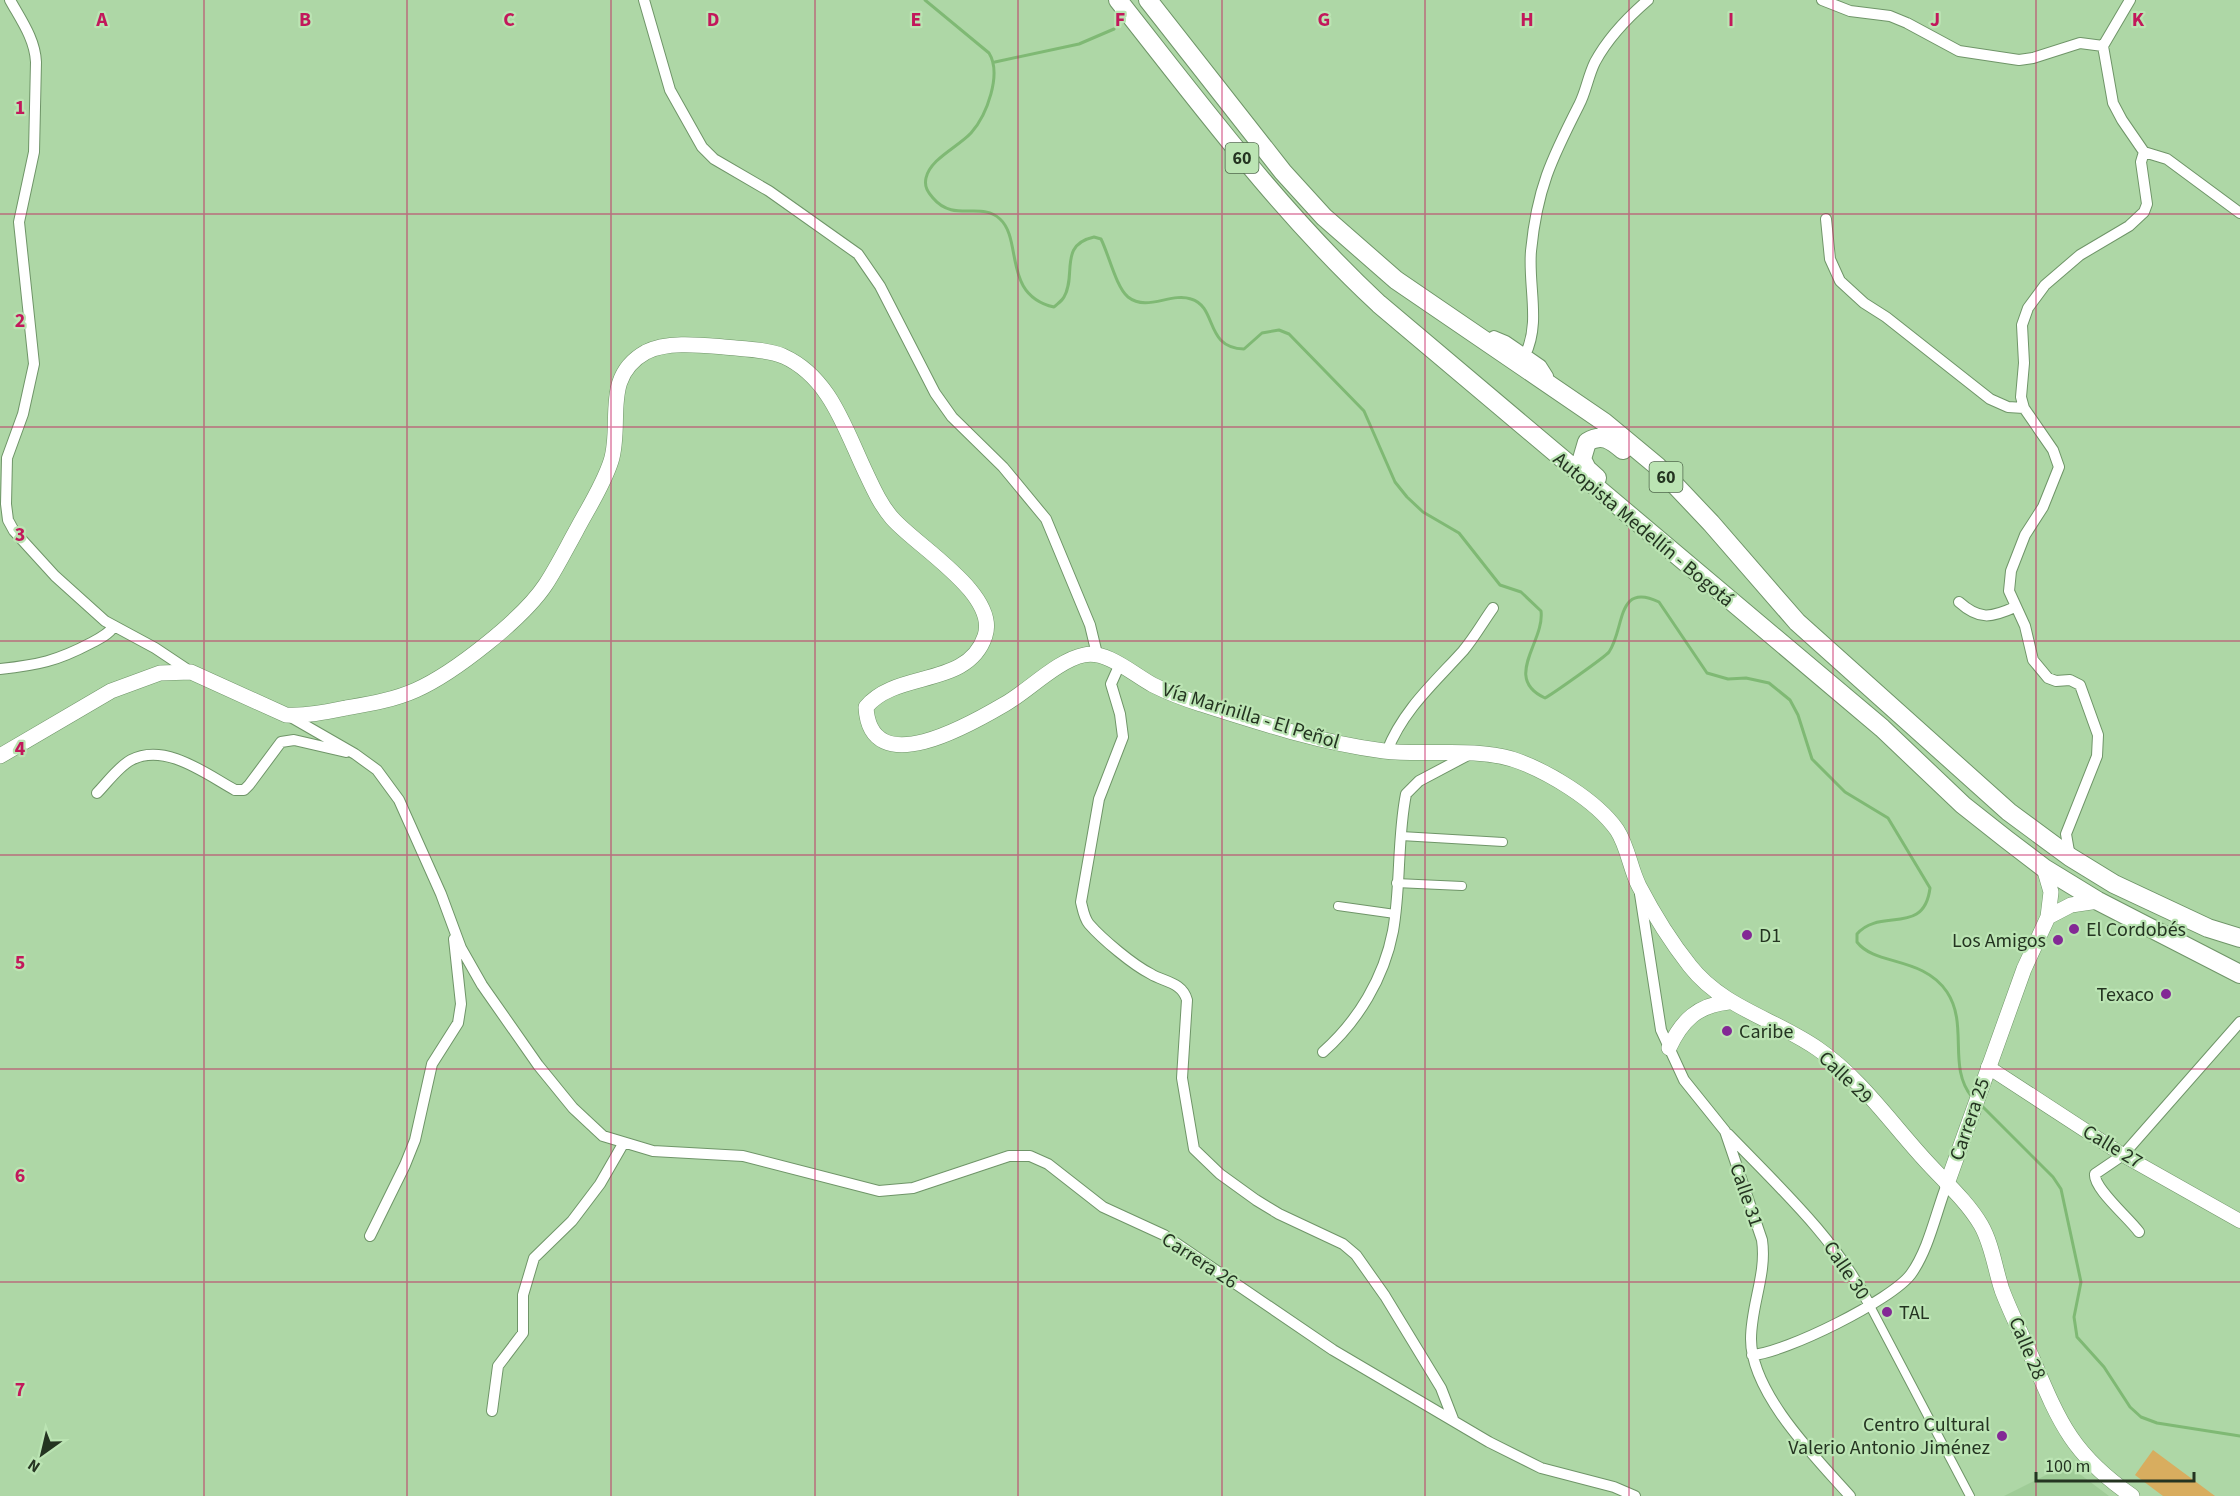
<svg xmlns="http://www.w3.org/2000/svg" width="2240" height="1496" viewBox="0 0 2240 1496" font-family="'Source Sans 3',sans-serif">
	<rect width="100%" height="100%" fill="#aed7a6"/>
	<path fill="#9fcc97" d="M2065,1463L2109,1496H2004L2058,1469Z"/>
	<path fill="#d8ad5f" d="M2153,1450L2215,1496H2163L2135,1475Z"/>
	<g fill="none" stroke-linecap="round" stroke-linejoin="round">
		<path stroke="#7fb974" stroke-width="3" d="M925,0L989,53C1002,74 987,115 971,133C958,147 930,159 926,178C924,187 928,192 933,198C954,223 981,201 1000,219C1023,240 1002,295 1054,307C1057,304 1062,301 1064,297C1077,275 1058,245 1094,237L1101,239C1109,255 1116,287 1128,297C1147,312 1171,292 1191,299C1218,307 1204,348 1244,349L1262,333L1279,330L1289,334L1364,411L1395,482L1407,497L1423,512L1459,533L1500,585L1521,592L1541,611C1545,642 1502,678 1545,698C1551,695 1605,657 1609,652C1625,629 1616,581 1659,602L1707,673L1728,679L1746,678L1769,683L1790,700L1798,715L1812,759L1845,792L1888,818L1930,888C1924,937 1880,907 1857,934V942C1875,966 1923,956 1947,992C1969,1025 1947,1067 1972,1097
			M995,62L1079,44L1114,29
			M1982,1106L2053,1177L2061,1189L2081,1282L2074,1317L2077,1337L2104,1367L2130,1407L2141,1417L2157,1423L2240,1436"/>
		<g stroke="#6f9568" stroke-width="10">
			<path id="pedestrian" d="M1401,836L1503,842
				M1396,883L1462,886
				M1338,906L1395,914
				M1869,1304L1970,1496"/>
		</g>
		<g stroke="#6f9568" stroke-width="12">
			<path id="minor" d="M10,0C21,20 35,39 36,62L34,152L19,222L34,364L23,414L7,458L6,504L8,520L14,531L55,576L105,621L155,648L191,672
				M644,0L670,90L702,147L714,159L769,191L858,254L880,286L935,393L952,417L1003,467L1046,519L1090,625L1097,654
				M1822,0L1850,11L1890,16L1907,23L1959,51L2019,60L2033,58L2080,43L2103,46
				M2130,0L2103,46L2113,103L2122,120L2144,152L2167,159L2240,213
				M1826,219L1830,259L1840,281L1864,303L1886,317L1990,399L2008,407L2024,408
				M1485,341L1494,336L1506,341L1541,365L1548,376L1549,385
				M1525,355C1541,323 1528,286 1531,251C1537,189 1551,160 1579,105C1586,92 1588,76 1595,62C1608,38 1627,18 1648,0
				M1959,602C1979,620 1991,618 2015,607
				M1119,666L1111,684L1120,714L1123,737L1099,799L1081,902C1083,910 1084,918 1089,924C1102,939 1133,965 1151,974C1164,982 1182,982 1187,1000L1182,1078L1194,1149L1220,1174L1256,1200L1279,1214L1343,1244L1356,1255L1385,1296L1441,1388L1453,1419
				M0,669C38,665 57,661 91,643C99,639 109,634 114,626
				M289,716L355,754L377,770L399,800L441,894L461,948L482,985L538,1065L573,1108L603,1136L653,1151L743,1156L879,1191L913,1188L1009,1156H1030L1048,1164L1103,1207L1164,1235L1333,1350L1489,1442L1541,1468L1614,1487L1635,1496
				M1387,751C1403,710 1434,683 1463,651C1474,638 1483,622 1493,608
				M97,793C107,783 118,767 131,760C165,742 206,774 235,790H244L249,785L281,742L294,740L346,752
				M2070,857L2066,834L2097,756L2098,735L2080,685L2070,680L2056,681L2048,678L2033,660L2025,626L2009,591L2011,571L2025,535L2043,507L2059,467L2053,450L2024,408L2021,397L2024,363L2022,325L2028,308L2045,285L2080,255L2129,226L2144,212L2147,204L2141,162L2144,152
				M1640,894L1661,1030L1684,1080L1725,1131L1762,1240C1767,1274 1751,1305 1751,1339C1751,1393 1816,1458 1850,1496
				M1323,1052C1358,1021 1384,978 1393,931C1401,886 1397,839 1406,794L1419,781L1470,754
				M1728,1134C1779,1187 1835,1238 1869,1304
				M2139,1232C2129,1218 2093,1188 2095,1174L2123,1155L2240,1022
				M370,1236L405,1165L415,1140L432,1064L458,1023L461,1004L454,939
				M1752,1355C1785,1353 1892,1300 1911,1274C1929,1249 1936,1212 1947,1184
				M492,1411L498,1366L523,1333V1295L534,1258L572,1221L600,1184L623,1144"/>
		</g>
		<g stroke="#6f9568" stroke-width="15">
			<path id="tertiary" d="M1988,1067L2123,1155L2240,1221"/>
		</g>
		<g stroke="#6f9568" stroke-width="16">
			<path id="secondary" d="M0,756L111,691L160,673L191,672L286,715C307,716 326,712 346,708C369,704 394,700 416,690C454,673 523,619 546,584C557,567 566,549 576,531C588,508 603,486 611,461C623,423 601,377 646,352C667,341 701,345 724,347C743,349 766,349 783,356C830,377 845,429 865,471C873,488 880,504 892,518C916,546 999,594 985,636C968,688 896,670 866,707C870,783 971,724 1005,704C1028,691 1058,660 1084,655C1107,650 1134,675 1153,685C1169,693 1185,699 1201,704C1260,723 1322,743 1384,751C1426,756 1471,747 1512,759C1546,770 1596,800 1617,830C1628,847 1630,868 1639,886C1653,913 1671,942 1690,966C1723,1008 1775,1019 1818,1049C1860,1078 1891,1123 1925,1160C1943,1180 1967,1201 1981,1225C1992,1244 1995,1269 2002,1290C2011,1314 2023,1337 2033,1360C2060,1424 2073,1455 2132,1496
				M2048,917L2071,905L2098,901
				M1669,1048C1682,1020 1698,1005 1729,1002
				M1947,1184L2024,969L2048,917L2051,892L2044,868"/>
		</g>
		<g stroke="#6f9568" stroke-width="20">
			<path id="trunk" d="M1118,0C1201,105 1280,212 1379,304L1882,728L1963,805L2006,839L2044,868L2098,901L2240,974
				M1148,0L1283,172L1324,217L1396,280L1604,422L1657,466L1711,523L1797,622L2009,812L2070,857L2114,884L2208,928L2240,938
				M1597,478L1587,469L1582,459L1587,442C1602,433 1611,440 1623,450"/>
		</g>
		<use href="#pedestrian" stroke="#fff" stroke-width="8"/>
		<use href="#minor" stroke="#fff" stroke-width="10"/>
		<use href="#tertiary" stroke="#fff" stroke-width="14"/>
		<use href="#secondary" stroke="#fff" stroke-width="15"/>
		<use href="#trunk" stroke="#fff" stroke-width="18"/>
	</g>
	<path fill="none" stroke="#c2185b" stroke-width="1.5" stroke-opacity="0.55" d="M204,0V1496M407,0V1496M611,0V1496M815,0V1496M1018,0V1496M1222,0V1496M1425,0V1496M1629,0V1496M1833,0V1496M2036,0V1496M0,214H2240M0,427H2240M0,641H2240M0,855H2240M0,1069H2240M0,1282H2240"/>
	<g fill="#832995" stroke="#bbe4b3" stroke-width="2">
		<circle cx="2074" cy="929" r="6"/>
		<circle cx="1747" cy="935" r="6"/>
		<circle cx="2058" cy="940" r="6"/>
		<circle cx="2166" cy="994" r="6"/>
		<circle cx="1727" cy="1031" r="6"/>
		<circle cx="1887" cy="1312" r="6"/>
		<circle cx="2002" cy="1436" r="6"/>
	</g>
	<g text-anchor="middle" stroke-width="4.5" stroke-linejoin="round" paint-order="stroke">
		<g fill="#bbe4b3" stroke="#51694d" stroke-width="1.5">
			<rect x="1225.5" y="143" width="33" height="30" rx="4.5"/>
			<rect x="1649.5" y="462" width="33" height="30" rx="4.5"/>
		</g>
		<g font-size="18" font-weight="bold" fill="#243421">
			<text x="1242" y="164">60</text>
			<text x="1666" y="483">60</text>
		</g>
		<g font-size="20" fill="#243421" stroke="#bbe4b3">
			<text transform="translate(1644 529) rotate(40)" y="7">Autopista Medellín - Bogotá</text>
			<text transform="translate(1251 715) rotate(17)" y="7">Vía Marinilla - El Peñol</text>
			<text transform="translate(1846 1077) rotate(44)" y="7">Calle 29</text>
			<text transform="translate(1969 1119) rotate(-71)" y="7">Carrera 25</text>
			<text transform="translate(2113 1146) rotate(31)" y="7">Calle 27</text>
			<text transform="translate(1747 1195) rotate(71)" y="7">Calle 31</text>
			<text transform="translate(1200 1260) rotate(33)" y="7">Carrera 26</text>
			<text transform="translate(1847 1270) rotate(56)" y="7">Calle 30</text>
			<text transform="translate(2028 1348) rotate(67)" y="7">Calle 28</text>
		</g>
		<g font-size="20" fill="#243421" stroke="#bbe4b3" text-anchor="start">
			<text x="2086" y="936">El Cordobés</text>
			<text x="1759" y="942">D1</text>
			<text x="2046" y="947" text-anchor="end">Los Amigos</text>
			<text x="2154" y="1001" text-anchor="end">Texaco</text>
			<text x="1739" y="1038">Caribe</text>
			<text x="1899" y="1319">TAL</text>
			<text x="1990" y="1431" text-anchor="end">Centro Cultural<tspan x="1990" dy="23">Valerio Antonio Jiménez</tspan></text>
		</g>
	</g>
	<g font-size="20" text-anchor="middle" font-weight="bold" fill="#c2185b" stroke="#bbe4b3" stroke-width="4.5" stroke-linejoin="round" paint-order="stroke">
		<text x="102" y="26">A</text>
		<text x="305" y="26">B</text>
		<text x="509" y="26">C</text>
		<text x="713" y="26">D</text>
		<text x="916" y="26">E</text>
		<text x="1120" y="26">F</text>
		<text x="1324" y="26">G</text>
		<text x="1527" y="26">H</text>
		<text x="1731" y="26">I</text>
		<text x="1935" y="26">J</text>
		<text x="2138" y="26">K</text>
		<text x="20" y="114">1</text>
		<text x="20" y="327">2</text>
		<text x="20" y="541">3</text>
		<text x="20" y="755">4</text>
		<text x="20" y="969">5</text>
		<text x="20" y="1182">6</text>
		<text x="20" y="1396">7</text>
	</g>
	<g transform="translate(42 1454) rotate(214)" stroke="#bbe4b3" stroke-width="4.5" paint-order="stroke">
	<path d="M0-4.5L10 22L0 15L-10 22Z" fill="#243421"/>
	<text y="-9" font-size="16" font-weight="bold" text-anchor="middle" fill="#243421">N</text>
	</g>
	<path d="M2036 1472v9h158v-9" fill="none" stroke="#243421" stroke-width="3"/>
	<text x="2045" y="1472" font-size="18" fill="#243421" stroke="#bbe4b3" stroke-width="4.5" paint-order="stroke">100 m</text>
</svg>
